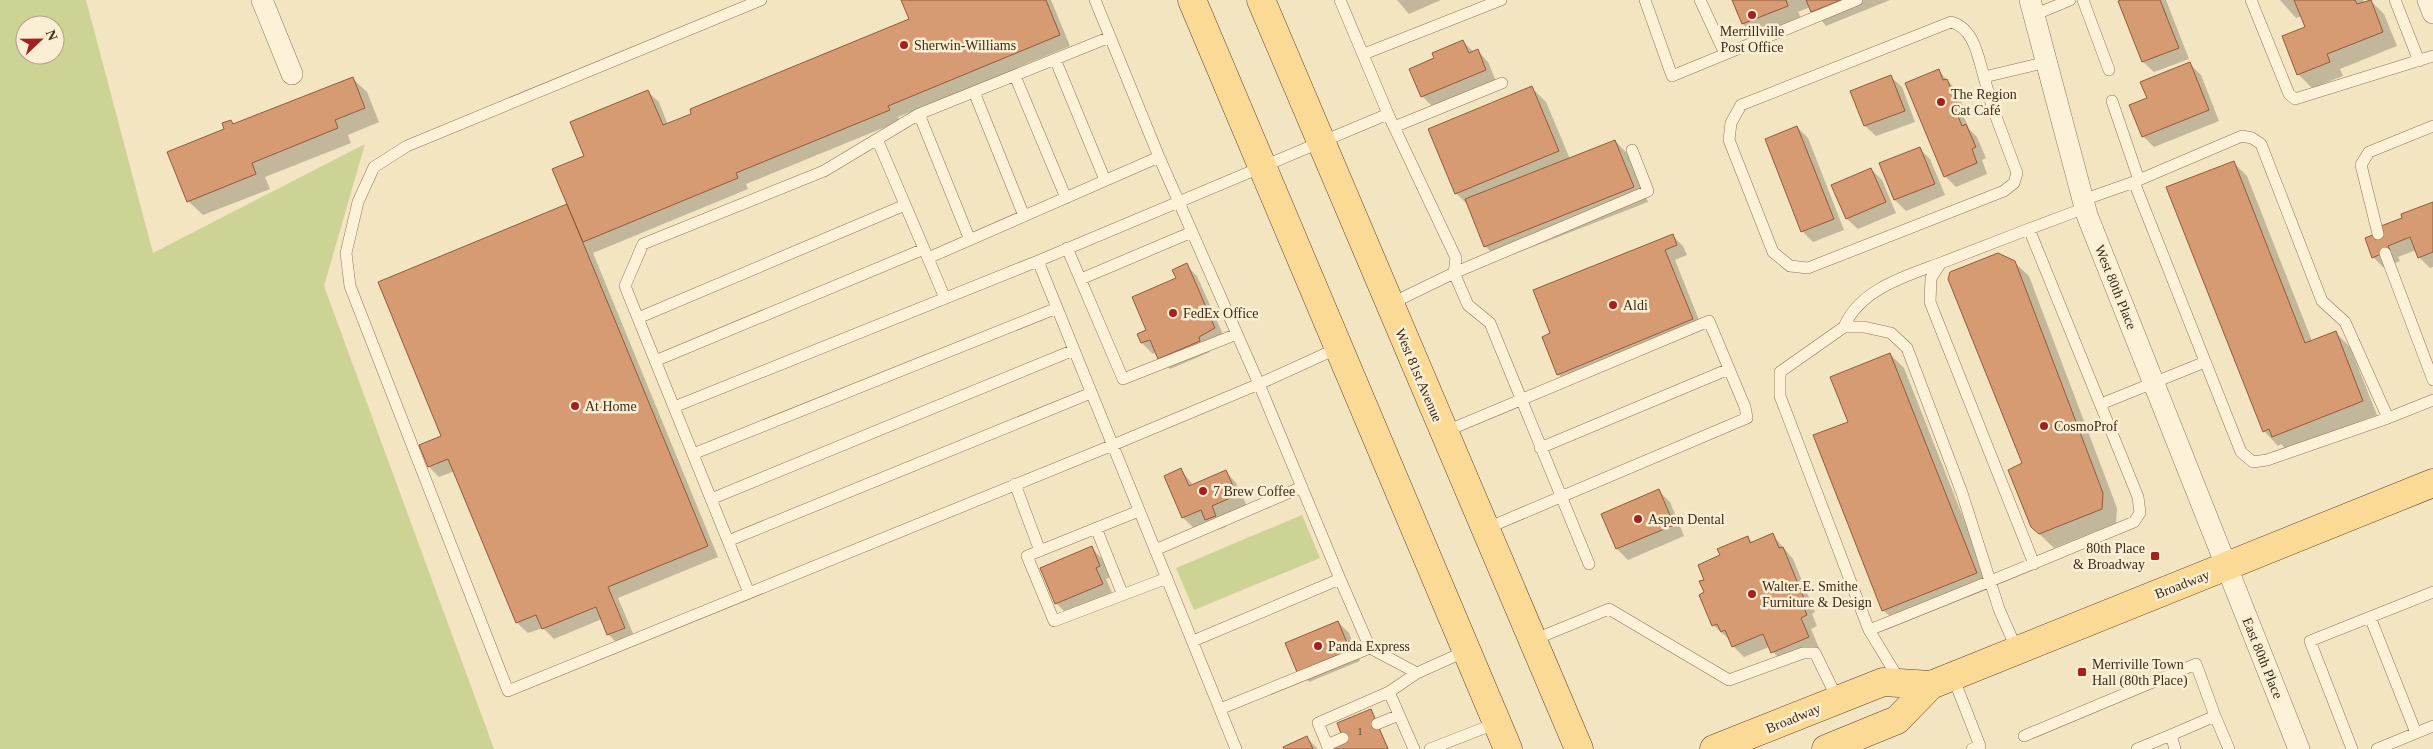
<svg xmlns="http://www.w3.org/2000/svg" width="2433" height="749" viewBox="0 0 2433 749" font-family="'Times New Roman',serif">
	<rect width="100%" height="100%" fill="#f3e4c2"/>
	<path fill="#ccd394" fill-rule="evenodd" d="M0,0H86L153,253L365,144L324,286L494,749H0ZM25,25H55V55H25Z
		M1302,515L1320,558L1194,610L1176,568Z"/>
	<path fill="#0003" d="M902,0H1051L1070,46L898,117L900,121L746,184L748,189L593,253L718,557L618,598L635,638L619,645L608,634L602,619L554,639L543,628L528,633L517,623L455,471L439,477L429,467L569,205L586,157L648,92L659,102L668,125L910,20Z
		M1397,0H1441L1409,14Z
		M1734,0H1890L1826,26L1810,7L1798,12L1802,20L1758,38L1743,24Z
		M2125,0H2166L2189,59L2154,72L2143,62L2120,2Z
		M2280,0H2363L2364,2L2370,0L2384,14L2397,46L2340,69L2343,76L2312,88L2298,74L2306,28L2302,16L2296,18Z
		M1463,42L1474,52L1478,51L1488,62L1496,81L1433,107L1422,96L1436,59Z
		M2190,64L2201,75L2219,121L2154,147L2143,136L2148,98Z
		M1939,71L1957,91L1966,114L1963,115L1969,129L1977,137L1986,158L1982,160L1987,174L1956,187L1945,176Z
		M1891,77L1902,87L1915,122L1876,136L1865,126Z
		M352,78L367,92L379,122L348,135L351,143L265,177L270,189L203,215L188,201L231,121L235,125Z
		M1532,88L1546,102L1570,159L1615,141L1629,155L1648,202L1499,260L1485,246L1469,206L1456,193Z
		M1797,127L1808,138L1844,230L1813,242L1802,231Z
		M1919,148L1930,159L1945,195L1906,211L1895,200Z
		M2233,162L2247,176L2312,341L2335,332L2350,347L2377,415L2287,450L2281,444L2278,446L2264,431Z
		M1871,169L1882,180L1896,213L1858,229L1847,219Z
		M2433,203V267L2430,268L2419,257L2416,250L2398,257L2400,261L2384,268L2373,257L2404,219Z
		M1672,235L1683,246L1687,255L1675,260L1703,330L1569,385L1558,374L1552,334Z
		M2014,262L2029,276L2117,508L2116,523L2054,548L2032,527L2023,464Z
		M1186,265L1197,276L1225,339L1209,348L1210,352L1170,369L1159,359L1156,352L1153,354L1142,343L1139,334L1148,330Z
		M1890,354L1904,368L1991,588L1898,624L1883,610L1849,422Z
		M1181,470L1194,486L1226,472L1236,483L1247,506L1222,517L1226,527L1217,530L1209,522L1194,528L1183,518L1166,476Z
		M1659,491L1670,502L1684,536L1628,560L1617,549L1603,515Z
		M1772,534L1793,559L1815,612L1812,614L1817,626L1811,629L1819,648L1783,663L1769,647L1744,657L1733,646L1731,641L1713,625L1706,593L1705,580L1721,556L1748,538L1753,543Z
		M1092,548L1102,559L1110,577L1106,579L1113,595L1067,614L1056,603Z
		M1338,622L1349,633L1360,661L1309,682L1298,671Z
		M1371,711L1389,749H1326Z
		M1307,738L1318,749H1286Z"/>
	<path fill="#d69b73" stroke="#925b39" d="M901,0H1046L1060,35L888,106L890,110L736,173L738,178L583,242L552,169L584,156L570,122L648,90L663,125L691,114L690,109L909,19Z
		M1732,0H1786L1788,6L1742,24Z
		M1806,0H1841L1811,12Z
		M2121,0H2160L2179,48L2142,62L2118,1Z
		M2294,0H2355L2357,4L2371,0L2383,32L2327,54L2330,62L2297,75L2282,36L2305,27Z
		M1463,40L1469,53L1478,49L1486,70L1421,97L1409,69L1434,58L1432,53Z
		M2190,62L2209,110L2142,137L2129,105L2147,98L2140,82Z
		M1939,69L1943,80L1947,79L1957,103L1953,104L1962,126L1966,124L1976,147L1972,149L1977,163L1944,177L1905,83Z
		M1891,75L1905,111L1864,126L1850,91Z
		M353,77L365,108L335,120L338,128L252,163L256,174L187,202L167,152L224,129L222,123L231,120L233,124Z
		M1532,86L1559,151L1455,194L1428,129Z
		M1797,126L1834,219L1801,232L1765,139Z
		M1615,140L1634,187L1484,247L1465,199Z
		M1920,147L1935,184L1894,200L1879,163Z
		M2234,161L2305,343L2336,331L2363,401L2272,437L2269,429L2263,432L2166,187Z
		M1871,168L1886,202L1846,219L1831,185Z
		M2433,202V252L2418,258L2410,237L2388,246L2390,250L2372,258L2365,238L2383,231L2381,226L2402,218L2401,214Z
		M567,204L708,546L608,587L625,628L607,635L596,607L542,629L536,615L516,623L448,459L428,467L419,445L441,436L378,282Z
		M1673,234L1677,245L1665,250L1693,319L1557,375L1542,337L1550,333L1533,290Z
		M1998,253L2015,261L2103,493L2102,509L2039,534L2031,527L2008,470L2022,463L1948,279L1950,272Z
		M1187,263L1215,328L1199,337L1200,341L1158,359L1150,340L1141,343L1137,334L1146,330L1132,297L1176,278L1172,270Z
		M1890,353L1977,573L1882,611L1813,435L1848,422L1830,377Z
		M1181,468L1189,486L1226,470L1237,495L1212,506L1216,516L1205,520L1201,510L1182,518L1164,476Z
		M1659,489L1674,525L1616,549L1601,514Z
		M1773,533L1779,548L1783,547L1805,601L1802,603L1807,615L1801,618L1809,637L1771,653L1763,634L1732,647L1725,630L1721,632L1717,624L1712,626L1699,595L1704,592L1699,581L1704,580L1698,565L1720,555L1717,549L1748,536L1750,543Z
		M1092,546L1100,566L1096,568L1103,584L1055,604L1040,568Z
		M1338,621L1350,650L1297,672L1285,643Z
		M1371,709L1388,749H1322L1344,741L1337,723Z
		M1307,736L1313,749H1284L1283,747Z"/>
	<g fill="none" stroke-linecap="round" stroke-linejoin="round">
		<g stroke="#907456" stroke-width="12">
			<path id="service" d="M761,0L407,146L374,167L358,202L346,253L350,286L508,691L1113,445L1259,384L1338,348
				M1095,0L1159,157L1259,384L1340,579
				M1340,0L1388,114L1456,258L1454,273
				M1645,0L1672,76L1857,0
				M1700,0L1725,54
				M2083,0L2109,70
				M2251,0L2289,94L2295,99L2433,56
				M2395,0L2419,61
				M2034,15L2070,0
				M1364,54L1501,0
				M1055,59L1105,180
				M1015,76L1066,198
				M1984,77C1978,56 1974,28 1951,22L1741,105L1731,123L1729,140L1773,252L1790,266L1808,268L2004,191L2014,183L2017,173L1992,106L1984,77L2047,62
				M974,92L1024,216
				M2112,101L2139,180
				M919,114L970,240
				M1394,127L1502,83
				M877,139L945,298
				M2134,182L2241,452L2253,462L2267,460L2388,418
				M2083,200L2134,182L2242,136L2252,138L2261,144L2322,301L2345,322L2388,418L2433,400
				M2029,229L2085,208
				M2378,234L2361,165L2369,152L2433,126
				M1067,248L1123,379L1237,334
				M2385,253L2433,380
				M928,258L1159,157
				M1454,273L1648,191L1632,150
				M1081,279L1192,232
				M1390,304L1454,273L1468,305L1490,323L1589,564
				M638,318L905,205
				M1844,327C1860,289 1906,276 1941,263
				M655,361L924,249
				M2101,404L2205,362
				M674,407L1038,261
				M1444,432L1709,321L1745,407L1747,418L1485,529
				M1540,448L1729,369
				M693,454L1057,308
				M1015,484L1040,551
				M711,499L1074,350
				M1139,511L1027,556L1054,621L1167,578
				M1096,528L1122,593
				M728,541L1091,393
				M1155,550L1302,487
				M749,593L625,286L643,244L824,171L919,114L1110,37
				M2370,617L2416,733
				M1869,630C1958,595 2046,558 2134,522L2140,513L2138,497L2029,229L1941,263L1931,278L1930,302L2034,564
				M1533,640L1609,609L1729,680L1803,653H1815L1838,700
				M1193,641L1340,579L1370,648L1417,673L1389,692L1414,749
				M1417,673L1466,651
				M1953,677L1980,746L1972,749
				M1900,681L1869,630L1780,396V372L1844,327H1864L1891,333L1907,348L1962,493L1999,609L2017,650
				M1220,709L1370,648
				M1377,724L1399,715
				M2024,736L2196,664L2215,716
				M1327,745L1343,738
				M1328,747L1318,723L1389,692
				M1236,749L1038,261L1388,114
				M1430,749L1497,723
				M2137,749L2171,735
				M2175,749L2171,735L2215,716L2229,749
				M2352,749L2310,641L2433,592
				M2377,749L2433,726"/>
		</g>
		<g stroke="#907456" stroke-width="22">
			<path id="minor" d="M262,0L292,74
				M2030,0L2087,215L2299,749
				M2428,0L2433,13"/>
		</g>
		<g stroke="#5d422b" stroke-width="29">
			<path id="primary" d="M1192,0L1508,749
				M1261,0L1579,749
				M1714,749L1883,682L1931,685
				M1826,749L1897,720L1931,685L2433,483"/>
		</g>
		<use href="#service" stroke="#fdf1d7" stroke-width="11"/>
		<use href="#minor" stroke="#fdf1d7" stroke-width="21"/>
		<use href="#primary" stroke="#fbda96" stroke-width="28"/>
	</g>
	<g fill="#a61f21" stroke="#faeed3" stroke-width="2">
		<circle cx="1752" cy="15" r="5"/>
		<circle cx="904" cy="45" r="5"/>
		<circle cx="1941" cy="102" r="5"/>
		<circle cx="1613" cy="305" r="5"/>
		<circle cx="1173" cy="313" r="5"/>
		<circle cx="575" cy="406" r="5"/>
		<circle cx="2044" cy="426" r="5"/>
		<circle cx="1203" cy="491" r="5"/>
		<circle cx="1638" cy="519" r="5"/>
		<rect x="2150" y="551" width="10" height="10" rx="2.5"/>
		<circle cx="1752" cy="594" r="5"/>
		<circle cx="1318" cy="646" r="5"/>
		<rect x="2077" y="667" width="10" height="10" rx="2.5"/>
	</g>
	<g text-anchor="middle" stroke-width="5" stroke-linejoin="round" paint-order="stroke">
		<g font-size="11" fill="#644832">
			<text x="1360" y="735">1</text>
		</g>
		<g font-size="14" fill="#3e2c1c" stroke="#faeed3" text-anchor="start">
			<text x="1752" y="36" text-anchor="middle">Merrillville<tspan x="1752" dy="16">Post Office</tspan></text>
			<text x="914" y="50">Sherwin-Williams</text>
			<text x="1951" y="99">The Region<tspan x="1951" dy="16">Cat Café</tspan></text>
			<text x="1623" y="310">Aldi</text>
			<text x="1183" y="318">FedEx Office</text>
			<text x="585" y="411">At Home</text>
			<text x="2054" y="431">CosmoProf</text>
			<text x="1213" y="496">7 Brew Coffee</text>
			<text x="1648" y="524">Aspen Dental</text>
			<text x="2145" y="553" text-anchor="end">80th Place<tspan x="2145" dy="16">&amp; Broadway</tspan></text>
			<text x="1762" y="591">Walter E. Smithe<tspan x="1762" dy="16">Furniture &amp; Design</tspan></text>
			<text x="1328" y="651">Panda Express</text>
			<text x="2092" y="669">Merriville Town<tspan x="2092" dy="16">Hall (80th Place)</tspan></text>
		</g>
		<g font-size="14" fill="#3e2c1c" stroke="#faeed3">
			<text transform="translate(2116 287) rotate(68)" y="5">West 80th Place</text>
			<text transform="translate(1419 375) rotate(67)" y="5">West 81st Avenue</text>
			<text transform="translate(2182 584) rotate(-21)" y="5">Broadway</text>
			<text transform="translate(2263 658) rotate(68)" y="5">East 80th Place</text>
			<text transform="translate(1793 718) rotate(-22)" y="5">Broadway</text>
		</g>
	</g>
	<g transform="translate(40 40) rotate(68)"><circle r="24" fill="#faeed3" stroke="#afa08a"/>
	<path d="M0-4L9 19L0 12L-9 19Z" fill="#a61f21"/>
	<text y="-8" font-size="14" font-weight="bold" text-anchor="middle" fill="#3e2c1c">N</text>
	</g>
</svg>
